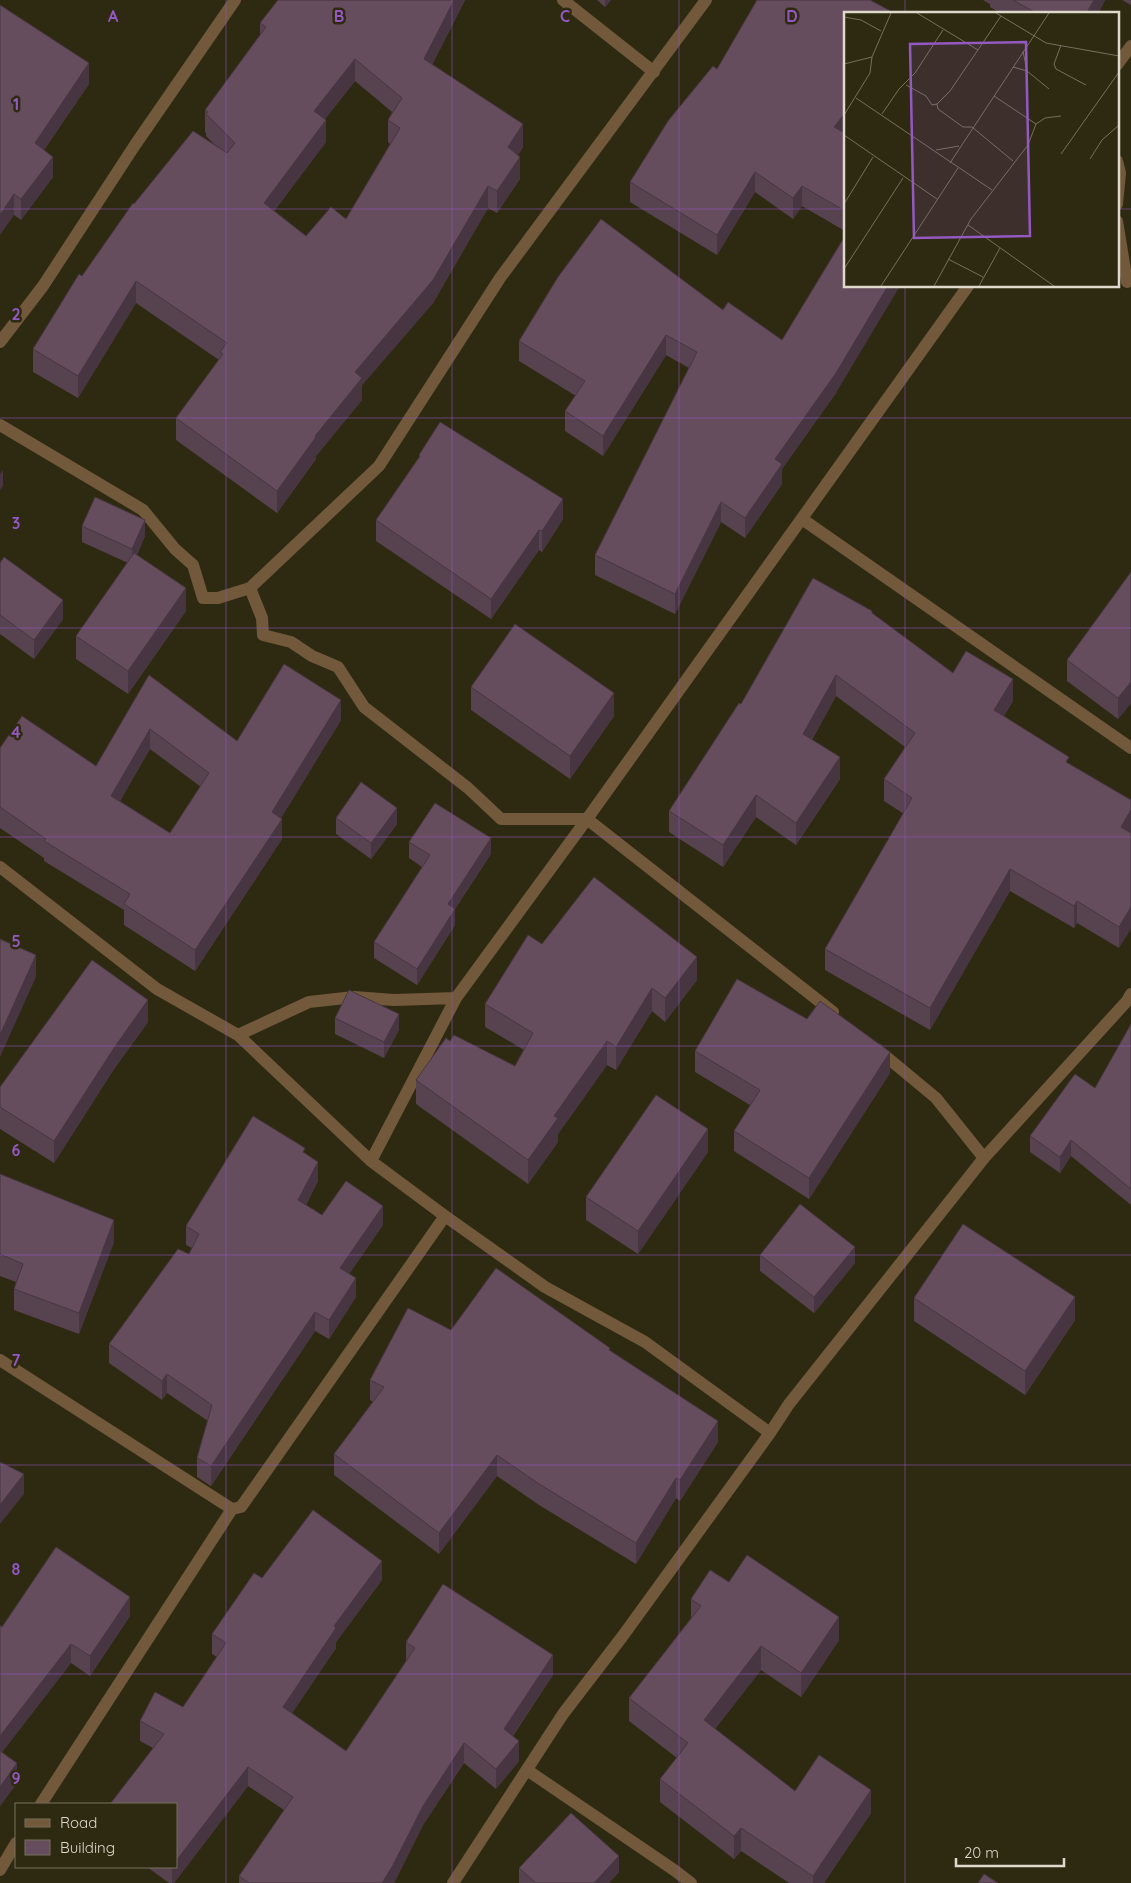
<svg xmlns="http://www.w3.org/2000/svg" width="1131" height="1883" viewBox="0 0 1131 1883" font-family="Quicksand,sans-serif">
	<rect width="100%" height="100%" fill="#2e2a12"/>
	<g fill="none" stroke-linecap="round" stroke-linejoin="round">
		<path stroke="#72593c" stroke-width="12" d="M563,0L654,72
			M1117,65L1131,46
			M1117,161L1120,173L1117,204
			M1117,221L1127,282
			M0,342L43,286L135,145L235,0
			M0,425L143,510L175,549L193,565L203,598H218L250,588L379,466L500,278L706,0
			M802,519L1131,748
			M250,588L262,618L263,635L291,642L312,656L338,667L364,707L468,788L501,819H587L833,1012
			M0,867L157,989L238,1035L371,1161L445,1216L545,1287L645,1342L770,1433
			M238,1035L309,1002L354,997L394,1000L456,998
			M877,1049L936,1098L984,1158
			M371,1161L456,998L587,819L968,286
			M0,1360L232,1509
			M527,1770L674,1870L691,1883
			M41,1804L232,1509L241,1507L445,1216
			M0,1870L16,1843
			M453,1883L563,1714L622,1637L770,1433L789,1404L984,1158L1127,1001L1131,994"/>
	</g>
	<path fill="#574250" fill-rule="evenodd" d="M278,0H465L432,65L523,147L518,155L520,179L497,213L488,208L433,303L362,385V400L316,456V459L277,513L176,440V418L219,360L136,303L78,398L33,372V349L82,276L134,204L215,145L206,136V133L205,132V110L260,35V23ZM355,81L392,112L388,120V142L390,144L346,219L306,236L274,211L326,142L325,119Z
		M597,0H611L605,7Z
		M983,0H1105L1098,14H1002L990,7V4Z
		M1122,0H1131V5Z
		M0,5L89,84L44,150L53,177L21,220L14,215Z
		M845,14V231L802,206L793,219L755,192L717,255L630,202V182L717,69Z
		M723,310L836,393L782,469V484L745,538L721,522L675,614L595,575V555L689,368L666,355L603,456L565,431V411L576,396L519,361V341Z
		M419,455L563,519L542,552L539,550L491,619L376,541V520L419,458Z
		M82,526L145,536L137,555L186,611L128,694L76,659V636L128,563L82,542Z
		M0,563L63,619L34,659L0,634Z
		M1131,572V703L1118,719L1067,681V660Z
		M872,613L953,673L1013,701L1004,716L1069,764L1130,833L1119,948L1077,923L1074,928L1010,891L930,1030L825,970V949L904,814L884,801V779L905,747L836,696L812,740L840,779L796,845L756,817L723,867L669,832V811L741,704Z
		M149,675L237,741L341,720L281,818L282,839L195,971L124,925V910L44,861V858L0,828V748L96,766ZM150,749L201,787L170,833L120,801Z
		M471,687L614,716L570,779L471,710Z
		M336,818L397,824L371,859L336,834Z
		M409,842L491,854L455,909V925L417,985L374,958V942L422,867L409,858Z
		M542,944L697,980L665,1022L652,1011L616,1070L607,1065L558,1134V1142L528,1184L416,1104V1080L450,1041L515,1066L524,1050L485,1027V1004Z
		M335,1018L399,1030L384,1058L335,1034Z
		M148,1022L114,1069L54,1163L0,1129V1087Z
		M1131,1024V1205L1071,1156L1060,1173L1030,1152V1136L1095,1088Z
		M695,1051L890,1073L809,1199L734,1151V1131L750,1105L695,1072Z
		M708,1152L638,1254L586,1220V1197Z
		M305,1153L318,1181L306,1205L322,1215L383,1225L349,1274L356,1297L329,1339L315,1331L211,1486L197,1477V1458L208,1421L167,1393L162,1400L109,1363V1344L189,1254L192,1248L186,1245V1226Z
		M0,1174L114,1242L79,1334L14,1310V1289L16,1282L0,1276Z
		M760,1255L855,1263L814,1313L760,1271Z
		M914,1298L1075,1320L1025,1395L914,1321Z
		M451,1330L610,1351L718,1442L680,1501L676,1498L636,1564L539,1505L497,1476L439,1554L334,1475V1454L373,1402L370,1400V1380Z
		M262,1578L382,1580L336,1642V1648L292,1713L346,1751L406,1661V1642L553,1675L513,1736L519,1761L496,1789L464,1763L423,1825L394,1883H239V1876L284,1810L248,1786L174,1883H169L147,1867H176L153,1748L140,1741V1721L183,1707L217,1657L212,1654V1634Z
		M729,1582L839,1640L801,1697L761,1670L715,1729L795,1791L871,1813L824,1883H789L741,1851L734,1859L660,1802V1779L677,1758L629,1721V1698L691,1618V1599Z
		M130,1616L90,1676L71,1663L2,1752L17,1783L0,1806L2,1627Z
		M519,1868L619,1872L609,1883H519Z"/>
	<path fill="#473641" d="M454,0H465L424,81V59Z
		M605,0H611L605,7Z
		M1094,0H1105L1098,14H1086Z
		M355,59V81L314,133V111Z
		M89,63V84L35,163V143Z
		M845,113V134L834,127Z
		M326,120V142L264,225V203Z
		M523,124V147L508,170V147Z
		M53,157V177L21,220V199Z
		M520,157V179L497,213V191Z
		M755,172V192L717,255V235Z
		M488,186V208L433,303L362,385V400L316,456V459L277,513V491L315,436L355,372Z
		M802,186V206L793,219V198Z
		M14,194V215L0,235V215Z
		M136,281V303L78,398V376Z
		M888,286H900L836,393L782,469V484L745,538V518L775,459Z
		M666,335V355L603,456V436Z
		M3,470V486L0,490V474Z
		M563,499V519L542,552V531Z
		M721,502V522L675,614V594Z
		M145,520V536L132,565V549Z
		M539,530V550L491,619V599Z
		M186,588V611L128,694V671Z
		M63,600V619L34,659V640Z
		M836,675V696L803,755V734Z
		M1013,679V701L994,731V710Z
		M1131,682V703L1118,719V698Z
		M614,693V716L570,779V756Z
		M341,700V720L272,833V812Z
		M150,729V749L111,816V796Z
		M840,757V779L796,845V823Z
		M756,795V817L723,867V845Z
		M397,808V824L371,859V843Z
		M1131,810V832L1121,848V827Z
		M282,819V839L195,971V950Z
		M491,838V854L455,909V925L417,985V969L448,904Z
		M1010,869V891L930,1030V1008Z
		M1077,901V923L1074,928V906Z
		M1131,907V929L1119,948V927Z
		M36,955V977L0,1057V1035Z
		M697,957V980L665,1022V998Z
		M652,988V1011L616,1070V1047Z
		M148,1000V1022L114,1069L54,1163V1141L114,1048Z
		M399,1014V1030L384,1058V1042Z
		M607,1041V1065L558,1134V1142L528,1184V1160L554,1116Z
		M890,1052V1073L809,1199V1178Z
		M708,1129V1152L638,1254V1231Z
		M1071,1140V1156L1060,1173V1157Z
		M318,1162V1181L298,1219V1200Z
		M383,1206V1225L340,1287V1268Z
		M114,1220V1242L79,1334V1313Z
		M855,1247V1263L814,1313V1297Z
		M356,1278V1297L329,1339V1320Z
		M1075,1297V1320L1025,1395V1371Z
		M315,1312V1331L211,1486V1466Z
		M167,1374V1393L162,1400V1381Z
		M718,1421V1442L680,1501V1480Z
		M497,1455V1476L439,1554V1533Z
		M24,1474V1494L0,1524V1505Z
		M676,1478V1498L636,1564V1543Z
		M382,1561V1580L336,1642V1648L283,1727V1707L334,1626Z
		M130,1597V1616L90,1676V1656Z
		M839,1617V1640L801,1697V1673Z
		M71,1644V1663L0,1755V1736Z
		M761,1646V1670L704,1743V1720Z
		M553,1655V1675L504,1748V1729Z
		M519,1741V1761L496,1789V1769Z
		M464,1743V1763L423,1825L394,1883H382L423,1806Z
		M17,1763V1783L0,1806V1787Z
		M248,1767V1786L174,1883H172V1867H176V1861Z
		M871,1790V1813L824,1883H813V1876Z
		M741,1828V1851L734,1859V1836Z
		M619,1856V1872L609,1883H594Z"/>
	<path fill="#654d5d" stroke="#473641" fill-rule="evenodd" d="M278,0H454L424,59L523,124L508,147L520,157L497,191L488,186L433,280L355,372L362,378L315,436L316,437L277,491L176,418L223,354L220,352L227,343L136,281L78,376L33,349L79,274L82,276L133,203L134,204L193,131L227,153L235,143L206,114L208,112L205,110L266,27L260,23ZM355,59L402,98L388,120L400,128L346,219L331,207L306,236L264,203L326,120L314,111Z
		M757,0H870L896,14H845V113L834,127L845,133V211L802,186L793,198L755,172L717,235L630,182L668,121L713,66L717,69Z
		M1013,0H1094L1086,14H1038Z
		M0,5L89,63L35,143L53,157L21,199L14,194L0,215Z
		M601,219L723,310L728,302L782,340L845,236V286H888L836,373L775,459L782,464L745,518L721,502L675,594L595,555L697,352L666,335L603,436L565,411L585,381L519,341L558,277Z
		M440,422L563,499L542,531L539,530L491,599L376,520L420,456L419,455Z
		M95,497L145,520L132,549L82,526Z
		M134,553L186,588L128,671L76,636Z
		M4,557L63,600L34,640L0,615V563Z
		M1131,572V682L1118,698L1067,660Z
		M813,578L872,611V613L953,673L966,651L1013,679L994,710L1069,757L1066,762L1131,800V810L1121,827L1131,833V907L1119,927L1077,901L1074,906L1010,869L930,1008L825,949L912,798L884,779L915,733L836,675L803,734L840,757L796,823L756,795L723,845L669,811L739,703L741,704Z
		M515,624L614,693L570,756L471,687Z
		M284,664L341,700L272,812L282,819L195,950L124,904L130,894L44,841L46,839L0,807V748L22,716L96,766L149,675L237,741ZM150,729L209,773L170,833L111,796Z
		M361,782L397,808L371,843L336,818Z
		M435,803L491,838L448,904L455,909L417,969L374,942L430,855L409,842Z
		M594,877L697,957L665,998L652,988L616,1047L607,1041L554,1116L558,1118L528,1160L416,1080L446,1038L450,1041L454,1035L515,1066L533,1033L485,1004L528,935L542,944Z
		M0,939L36,955L0,1035Z
		M92,960L148,1000L114,1048L54,1141L0,1107V1087Z
		M737,979L807,1019L820,1001L890,1052L809,1178L734,1131L760,1090L695,1051Z
		M349,990L399,1014L384,1042L335,1018Z
		M1131,1024V1189L1071,1140L1060,1157L1030,1136L1075,1074L1095,1088Z
		M656,1095L708,1129L638,1231L586,1197Z
		M253,1116L305,1148L303,1152L318,1162L298,1200L322,1215L346,1181L383,1206L340,1268L356,1278L329,1320L315,1312L211,1466L197,1458L212,1405L167,1374L162,1381L109,1344L178,1249L189,1254L199,1234L186,1226Z
		M0,1174L114,1220L79,1313L14,1289L23,1264L0,1254Z
		M800,1204L855,1247L814,1297L760,1255Z
		M963,1224L1075,1297L1025,1371L914,1298Z
		M496,1268L610,1348L609,1350L718,1421L680,1480L676,1478L636,1543L539,1484L497,1455L439,1533L334,1454L384,1387L370,1380L408,1308L451,1330Z
		M0,1462L24,1474L0,1505Z
		M313,1510L382,1561L334,1626L336,1628L283,1707L346,1751L415,1648L406,1642L443,1584L553,1655L504,1729L519,1741L496,1769L464,1743L423,1806L392,1867L382,1883H249L239,1876L293,1797L248,1767L176,1861V1804H110L164,1734L140,1721L155,1692L183,1707L226,1643L212,1634L254,1573L262,1578Z
		M56,1547L130,1597L90,1656L71,1644L0,1736V1625L2,1627Z
		M747,1555L839,1617L801,1673L761,1646L704,1720L795,1791L819,1755L871,1790L813,1876L741,1828L734,1836L660,1779L688,1743L629,1698L701,1606L691,1599L710,1570L729,1582Z
		M0,1751L17,1763L0,1787Z
		M571,1813L619,1856L594,1883H536L519,1868Z
		M984,1874L998,1883H978Z"/>
	<path fill="none" stroke="#9458c2" stroke-width="1" stroke-opacity="0.55" d="M226,0V1883M452,0V1883M679,0V1883M905,0V14M0,209H845M1117,209H1131M905,286V1883M0,418H1131M0,628H1131M0,837H1131M0,1046H1131M0,1255H1131M0,1465H1131M0,1674H1131"/>
	<g transform="translate(844 12)">
		<rect width="275" height="275" fill="#2e2a12"/>
		<path fill="none" stroke="#74705c" stroke-width="1" d="M73,1L134,38M152,1L202,31L275,44M0,5L17,8L37,19M217,33L210,52L212,57L242,73M179,39L183,59M0,52L28,45M169,55L183,59L205,77M62,73L82,84L88,93L93,92L94,97L119,115H128L169,149M150,84L192,112M12,86L148,178M93,92L106,79L157,4M38,102L55,77L71,61L99,18M0,103L26,61L28,45L47,1M0,123L93,187M92,138L115,134M217,142L275,60M246,147L258,128L275,113M106,151L205,1M0,192L29,145M124,213L210,274M104,247L139,265M0,257L59,166M37,274L114,156M90,274L127,207L184,133L192,112L201,106L217,104M135,274L156,236"/>
		<path fill="#9458c2" fill-opacity="0.15" stroke="#9458c2" stroke-width="2.5" d="M182,30L186,224L70,226L66,32Z"/>
		<rect width="275" height="275" fill="none" stroke="#dddacc" stroke-width="2.5"/>
	</g>
	<g font-size="16" text-anchor="middle" font-weight="bold" fill="#9458c2" stroke="#2e2a12" stroke-width="5" stroke-linejoin="round" paint-order="stroke">
		<text x="113" y="22">A</text>
		<text x="339" y="22">B</text>
		<text x="565" y="22">C</text>
		<text x="792" y="22">D</text>
		<text x="16" y="110">1</text>
		<text x="16" y="320">2</text>
		<text x="16" y="529">3</text>
		<text x="16" y="738">4</text>
		<text x="16" y="947">5</text>
		<text x="16" y="1156">6</text>
		<text x="16" y="1366">7</text>
		<text x="16" y="1575">8</text>
		<text x="16" y="1784">9</text>
	</g>
	<rect x="15" y="1803" width="162" height="65" fill="#2e2a12" stroke="#74705c"/>
	<rect x="25" y="1819" width="25" height="8" fill="#72593c" stroke="#74705c"/>
	<text x="60" y="1828" font-size="15" fill="#dddacc">Road</text>
	<rect x="25" y="1840" width="25" height="15" fill="#654d5d" stroke="#74705c"/>
	<text x="60" y="1853" font-size="15" fill="#dddacc">Building</text>
	<path d="M956 1858v8h108v-8" fill="none" stroke="#dddacc" stroke-width="2.5"/>
	<text x="964" y="1858" font-size="15" fill="#dddacc" stroke="#2e2a12" stroke-width="4" paint-order="stroke">20 m</text>
</svg>
